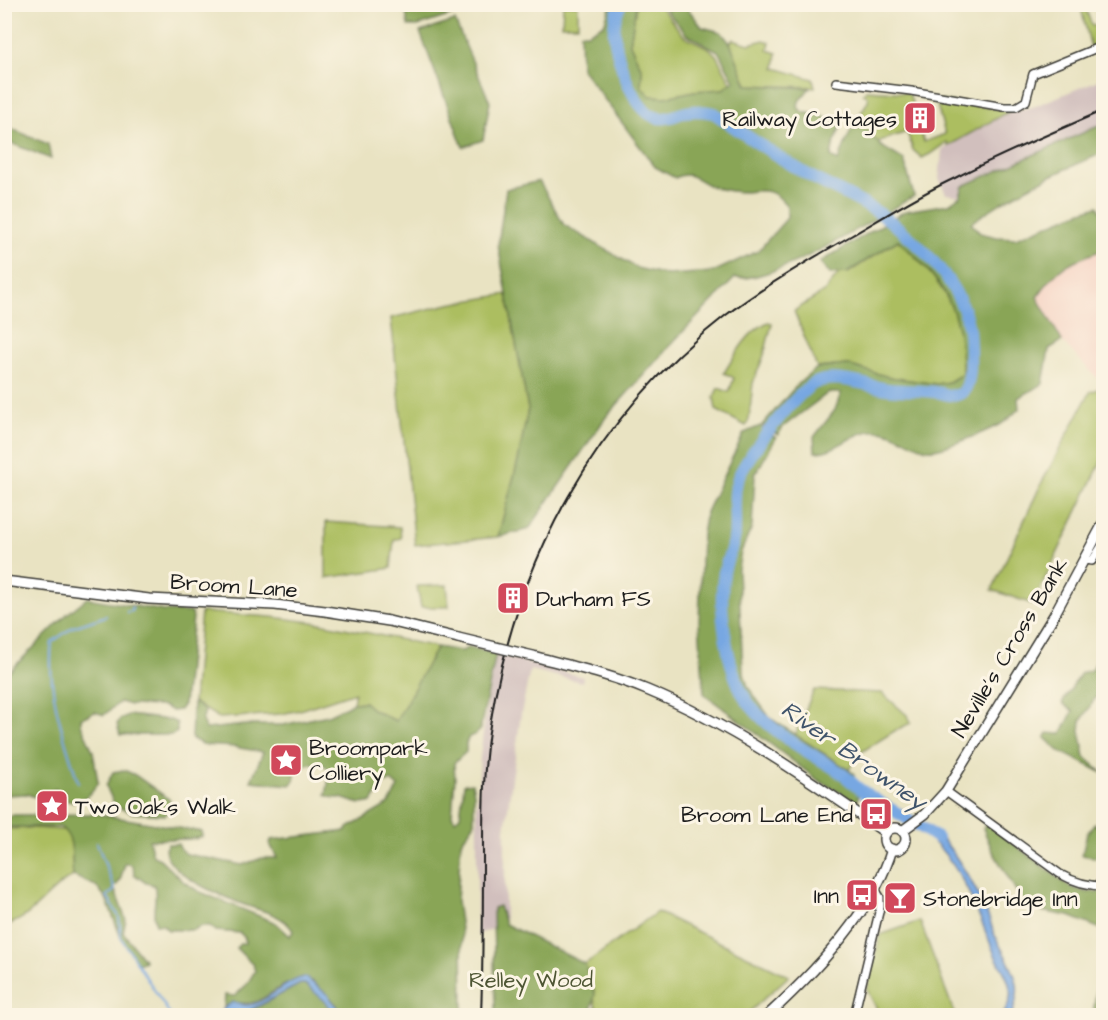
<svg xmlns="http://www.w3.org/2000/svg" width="1108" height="1020" viewBox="0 0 1108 1020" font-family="'Architects Daughter',sans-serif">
	<rect width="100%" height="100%" fill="#fcf5e5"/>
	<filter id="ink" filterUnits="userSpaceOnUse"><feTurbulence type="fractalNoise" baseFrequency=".0167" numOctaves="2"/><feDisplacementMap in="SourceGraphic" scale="12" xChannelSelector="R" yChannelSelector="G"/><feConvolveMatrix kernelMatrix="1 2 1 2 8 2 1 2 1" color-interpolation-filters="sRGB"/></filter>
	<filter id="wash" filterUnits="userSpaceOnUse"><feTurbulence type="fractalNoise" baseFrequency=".008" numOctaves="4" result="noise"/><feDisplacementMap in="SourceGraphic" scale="24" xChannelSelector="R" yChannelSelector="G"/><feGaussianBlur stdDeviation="1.35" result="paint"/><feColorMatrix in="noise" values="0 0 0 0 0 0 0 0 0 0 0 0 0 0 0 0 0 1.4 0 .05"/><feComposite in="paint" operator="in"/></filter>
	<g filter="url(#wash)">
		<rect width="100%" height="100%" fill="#e9e3c2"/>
		<path fill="#f5d2c2" d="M1103,250L1104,378L1100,381L1062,341L1037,297L1051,277L1063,266Z"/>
		<path fill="#d1bfbd" d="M1103,78V153L1075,165L1002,201L946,194L939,179L942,150L1010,111L1033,107Z
			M496,654L583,677L582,682L530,670L521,714L505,830V924L477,935V805L480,757L487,703Z"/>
		<path fill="#acbe61" stroke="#646d3e" stroke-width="1.5" d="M563,5H578V25H562Z
			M636,5H659L684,36L709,48L716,55L732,84L723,89L694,91L666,97L650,96L641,86L642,70L630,44Z
			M1085,7L1092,26L1100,24L1103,34V42L1091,48L1081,9Z
			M733,39L749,44L764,40L770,42L768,50L777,53L775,68L813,79L815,87L747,85L730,43Z
			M866,90L909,93L924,142L945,134L937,105L940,100L1010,111L948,146L947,142L930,154L922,158L913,150L907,132L877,142L861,123L859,116L868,101V96L863,94Z
			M898,240C923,264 948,288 957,323C962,339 962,357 962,374L949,382L936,384L889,377L847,365L817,368L794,311L825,291L839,273H848Z
			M507,294L528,409L518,461L498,537L415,545L391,318L449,304Z
			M768,322L772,323L764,355L753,383L749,419L746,426L716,410L714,397L718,388L729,392L734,378L724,373C736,353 747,332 768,322Z
			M1103,387V458L1033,604L992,590L1042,482L1090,392Z
			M326,522L400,527L401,538L394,540L391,568L326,578Z
			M447,585L449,607H421L417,586Z
			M201,612L271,617L320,623L437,647L396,721L373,710L364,702L353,703L355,692L300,710L281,714L219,718L193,702Z
			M814,690L882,693L908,716L911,723L896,730L858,754L849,770L795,735Z
			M36,828L64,830L71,839L73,876C44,892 39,914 5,926L4,829Z
			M657,912L789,976L746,1015H593L596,1007L585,964Z
			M920,921L955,1015H880L867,990L880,935Z"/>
		<path fill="#89a557" stroke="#52603a" stroke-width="1.5" d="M405,5H445L452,15L418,26H408Z
			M611,5H636L630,44L642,70L641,86L650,96L666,97L694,91L723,89L734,81L718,51L686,34L662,5H685L702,27L721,32L730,43L747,85L810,88L799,101L798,107L802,112L820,115L841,126L833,146L831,157L838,161L851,130L861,123L881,146L904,160L914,196C873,219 779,282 735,278L676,339L606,417L529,529L498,537L518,461L528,409L498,245L506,189L539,181L564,225L637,268L667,275L713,272L758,251L787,218V206C781,199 775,192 765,191C759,190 752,191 746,192C736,192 723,190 713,187C699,182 690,169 675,178L655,167L581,68L580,33H588L604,24Z
			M455,21L490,102L483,140L463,147L420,32Z
			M1103,124V153C1057,172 1012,193 971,223L980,233L997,237L1016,238L1082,211L1098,206L1103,216V250C1068,262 1059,266 1037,297L1062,341L1049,349L1043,384L1018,398L1019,409C1013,414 1007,421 1001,424C987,431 940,452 927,449C908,444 891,428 870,431C850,434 835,453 815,452L814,437L835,410L841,393H828L783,427L778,435L762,425L798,384L817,368L847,365L889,377L936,384L949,382L962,374C962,309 945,283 898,240L847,273L830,274L820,262L905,211L949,204L960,196L963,186Z
			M5,126L48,144L51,159L5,141Z
			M760,426L776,438L755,475L752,527L741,552L738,570L743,670L748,687L770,718L853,773L859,793L857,802L818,780L704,694L699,623L702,534L706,512L744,433Z
			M87,598L164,611L191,612L193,617L184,704L180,710L172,711L165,707L158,706L130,705L120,702L104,715L95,712L81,718V724L93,751L98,782C90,797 77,807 59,798L56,789L52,790L51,796L49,799H40L27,794L5,795V676L67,614Z
			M437,647L462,651L469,647L496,654L480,729L476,734L469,737L466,743V752L454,763L455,778L452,815L455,820L460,816L464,784L472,783L474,793V824L461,842L457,901L462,936L463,1015H343L336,1004L312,981C305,982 294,981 287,984C265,993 261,1008 233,1002L224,1008L225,995L235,996L247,984L255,971L253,965L236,948L240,944L245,943V938L240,933L216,931L210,926H202L193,930H168L163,925L156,924C150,911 159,897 154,885L146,883L134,874L133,867L130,864H125L120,881L114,888L126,920L123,932L145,961L138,964L121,938L106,898L96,886L73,876C71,859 76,838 60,827H7L5,825L6,820L12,815L97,814L202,832V837C195,841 163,838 149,840L153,856L160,859L184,882L198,891L276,923L290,936L293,931C282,912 255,910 237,902C215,893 168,874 165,849L168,844H178L181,850L187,854L242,865L262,858H277L270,844L271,840L347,831L348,828L389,804L398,787L391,781L384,783L372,802C360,806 353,802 341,798C334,797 332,799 326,795L330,771C321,759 307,763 296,771L294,781L290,785L251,781L263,752L234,747L203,745L191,738L193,702L205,711L202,721L206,729L246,725H283L328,715L353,703L364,702L373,710L396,721Z
			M1103,648V686L1081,721L1080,731L1085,757L1103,773L1059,751L1045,738L1048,733L1061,734L1073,711L1062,703L1081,673L1092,670Z
			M128,715L171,720L177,723V732L172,735H120L117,724L120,719Z
			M124,770L135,775L170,800V808L165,815L132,813L115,806L106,786L113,772Z
			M986,823L1070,887L1086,892H1103V930L1069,916L1040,911L1022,901L992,850L983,828Z
			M1095,823L1103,836V859L1082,855L1087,833Z
			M499,906L505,924L585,964L595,994L590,1015H495L493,908Z
			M1103,972V1015H1093L1098,976Z
			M300,984C315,983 328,1005 336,1015L241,1016Z"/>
		<path fill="#77a7e2" stroke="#4a627f" stroke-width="1.5" d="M927,825C949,839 979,892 988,916C991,923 993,931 996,938C1003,952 1014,968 1017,984C1019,994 1015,1006 1012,1015H1003C1007,1007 1012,999 1010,989C1009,977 1000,966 995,955C977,912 961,859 921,832Z
			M305,977L328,995L343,1015H336L326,1002L305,984H300L241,1015H219L224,1008L233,1002C237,1002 243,1005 247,1005C267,1004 285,980 305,977Z"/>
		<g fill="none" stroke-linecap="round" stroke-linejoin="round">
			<path stroke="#77a7e2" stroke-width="2" d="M127,612L132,611V607
				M78,782C64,738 46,688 52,642L73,627L106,616
				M97,843L115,890L107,896L119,917L121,938L171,1016"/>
			<path stroke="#77a7e2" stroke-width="12" d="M621,4C616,13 614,22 614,31C615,54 633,114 659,118C668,120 677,114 686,112C696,110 704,111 714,113C745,135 777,157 810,176C834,190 865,202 886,218C921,244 963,286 969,331C970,341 970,351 970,360C970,371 970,392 957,395C950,397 941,392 934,392C919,390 904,391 888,389C866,386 836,373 815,383C797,391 742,462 737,481C732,500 737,520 734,539C732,550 726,561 724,572C718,608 727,676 750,705C774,735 806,750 837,770C847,776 854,786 864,792C888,809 914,821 937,838"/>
		</g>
	</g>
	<g filter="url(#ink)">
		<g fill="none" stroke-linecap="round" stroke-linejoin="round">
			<g stroke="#3b3a35" stroke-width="10">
				<path id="minor" d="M836,82L911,91L1004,107H1016L1026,101L1033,74L1104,45
					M1084,560L1092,561L1104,542
					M946,791L1060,874C1074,882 1087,886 1104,886
					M854,1016L880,908V897L875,889"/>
			</g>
			<g stroke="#3b3a35" stroke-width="12">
				<path id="major" d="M4,581L149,599L275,605L325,611L389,621L458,638
					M533,656C571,666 611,675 647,690C734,726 810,780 886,833
					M884 839a11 11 0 1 1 22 0a11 11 0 1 1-22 0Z
					M902,831L925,814L946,791L1053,617L1104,522
					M767,1016C814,973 874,911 892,849"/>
			</g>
			<g stroke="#3b3a35" stroke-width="14">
				<path id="highway" d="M1098,4L1104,19"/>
			</g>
			<use href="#minor" stroke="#fff" stroke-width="7"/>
			<use href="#major" stroke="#fff" stroke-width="9"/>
			<use href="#highway" stroke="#fff" stroke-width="10"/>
			<path stroke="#1c1c1c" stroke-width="2" d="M481,1016C483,961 483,906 483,852C483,810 483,767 490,725C516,561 594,417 726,315C765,286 807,261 849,237C884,217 918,195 955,178C1003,153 1054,132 1104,110"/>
			<g stroke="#3b3a35" stroke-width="12" stroke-linecap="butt">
				<path id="major-bridge" d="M458,638L533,656"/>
			</g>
			<use href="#major-bridge" stroke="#fff" stroke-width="9"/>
		</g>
	</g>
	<defs>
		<g id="building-square" transform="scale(1.725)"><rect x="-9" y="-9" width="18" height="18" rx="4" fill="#d1495b" stroke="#fcf5e5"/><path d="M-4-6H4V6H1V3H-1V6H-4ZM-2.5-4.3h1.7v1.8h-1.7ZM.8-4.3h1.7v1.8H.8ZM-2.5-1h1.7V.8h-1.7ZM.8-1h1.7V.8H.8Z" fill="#fff"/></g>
		<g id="sight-square" transform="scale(1.725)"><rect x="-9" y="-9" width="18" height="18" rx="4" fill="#d1495b" stroke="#fcf5e5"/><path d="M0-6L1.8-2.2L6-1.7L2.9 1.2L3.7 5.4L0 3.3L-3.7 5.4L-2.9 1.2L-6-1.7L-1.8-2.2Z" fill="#fff"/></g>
		<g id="bus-square" transform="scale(1.725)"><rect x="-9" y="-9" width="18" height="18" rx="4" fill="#d1495b" stroke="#fcf5e5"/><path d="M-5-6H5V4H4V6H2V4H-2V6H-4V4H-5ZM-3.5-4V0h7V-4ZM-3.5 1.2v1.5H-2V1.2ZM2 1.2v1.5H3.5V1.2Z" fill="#fff"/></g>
		<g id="bar-square" transform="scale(1.725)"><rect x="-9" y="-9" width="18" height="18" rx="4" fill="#d1495b" stroke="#fcf5e5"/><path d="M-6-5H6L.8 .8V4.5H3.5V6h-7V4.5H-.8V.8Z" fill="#fff"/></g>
	</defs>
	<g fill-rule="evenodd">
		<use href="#building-square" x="920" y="118"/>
		<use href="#building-square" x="513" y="598"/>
		<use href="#sight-square" x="286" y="760"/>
		<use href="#sight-square" x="52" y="806"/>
		<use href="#bus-square" x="876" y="814"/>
		<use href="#bus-square" x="862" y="895"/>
		<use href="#bar-square" x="900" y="898"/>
	</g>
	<g text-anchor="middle" stroke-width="6" stroke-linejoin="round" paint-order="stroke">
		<g font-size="22" fill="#1c1c1c" stroke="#fcf5e5" text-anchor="start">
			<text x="897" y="126" text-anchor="end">Railway Cottages</text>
			<text x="536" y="606">Durham FS</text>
			<text x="309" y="755">Broompark<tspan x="309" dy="25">Colliery</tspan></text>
			<text x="75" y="814">Two Oaks Walk</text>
			<text x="853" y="822" text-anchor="end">Broom Lane End</text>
			<text x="839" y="903" text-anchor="end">Inn</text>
			<text x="923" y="906">Stonebridge Inn</text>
		</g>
		<g font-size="22" fill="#1c1c1c" stroke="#fcf5e5">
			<text transform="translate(234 585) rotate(4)" y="8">Broom Lane</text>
			<text transform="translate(1009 647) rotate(-59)" y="8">Neville's Cross Bank</text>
		</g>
		<g font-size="22" fill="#4e5534" stroke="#fcf5e5">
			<text x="531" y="987">Relley Wood</text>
		</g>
		<g font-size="24" font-style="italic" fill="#40546b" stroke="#fcf5e5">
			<text transform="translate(854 755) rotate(35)" y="8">River Browney</text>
		</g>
	</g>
	<rect width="1108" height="1020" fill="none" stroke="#fcf5e5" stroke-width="24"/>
</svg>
